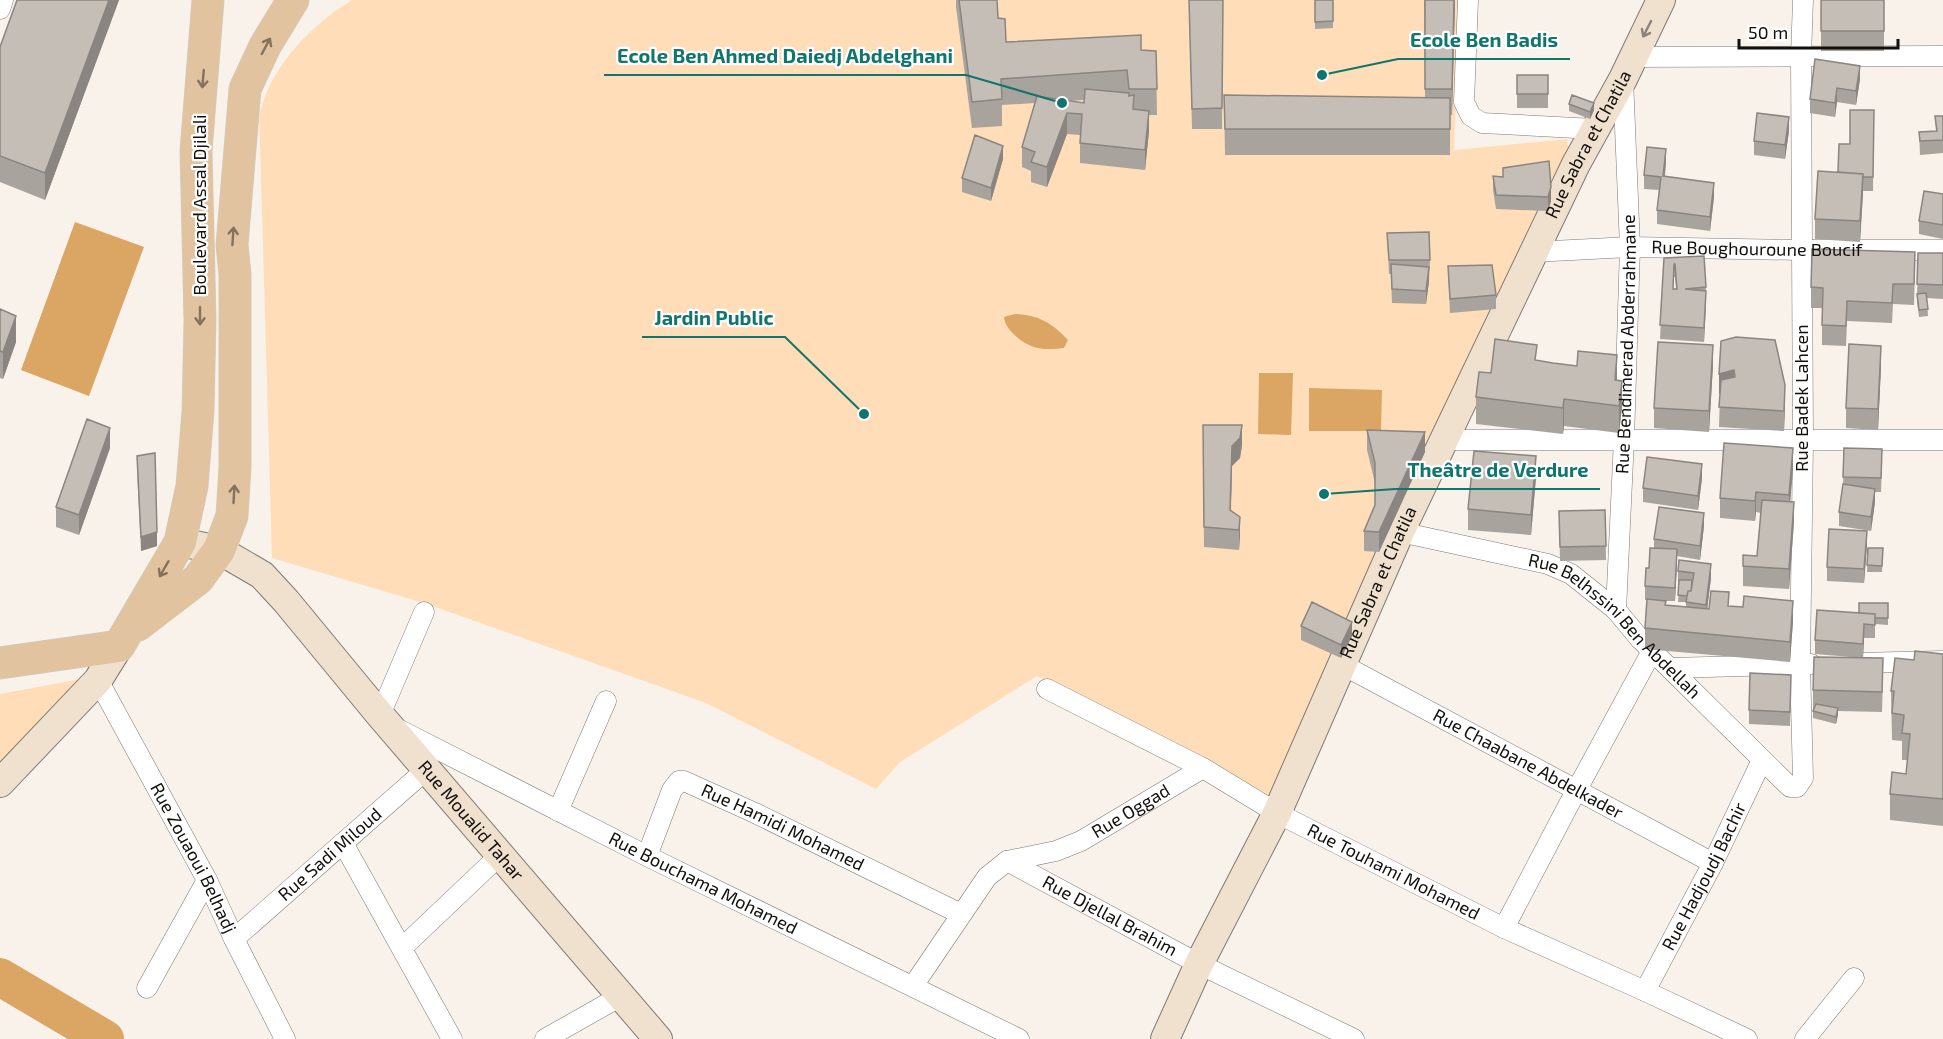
<svg xmlns="http://www.w3.org/2000/svg" width="1943" height="1039" viewBox="0 0 1943 1039" font-family="'Exo 2',sans-serif">
	<rect width="100%" height="100%" fill="#f9f2ea"/>
	<path fill="#ffddb8" d="M352,0H1460L1454,150L1567,139L1572,176L1280,793L1268,795L1037,676L900,762L876,789L706,703L427,604L272,558L260,142C260,131 258,116 262,105C276,61 313,24 352,0Z
		M97,676L0,777V694Z"/>
	<path fill="#dba564" d="M75,222L144,247L89,396L21,370Z
		M1015,314C1039,315 1052,323 1068,340L1064,348C1055,349 1043,350 1034,347C1022,343 1005,330 1004,317Z
		M1259,373H1293L1291,435L1258,434Z
		M1309,388L1382,390L1381,431H1309Z"/>
	<g fill="none" stroke-linecap="round" stroke-linejoin="round">
		<path stroke="#dba564" stroke-width="38" d="M0,977L105,1039"/>
		<g stroke="#7f7973" stroke-width="21">
			<g id="street">
				<path d="M1468,0L1464,102L1471,116L1482,123L1595,129"/>
				<path d="M0,9L3,0"/>
				<path d="M1633,57L1943,56"/>
				<path id="s1" d="M1533,252L1630,247L1801,250H1943"/>
				<path d="M1444,440H1943"/>
				<path id="s2" d="M1400,532L1548,564L1571,574L1616,610L1640,639L1790,787H1797L1803,778L1800,665L1803,441L1801,57L1803,0"/>
				<path id="s3" d="M1616,610L1624,439L1630,247L1623,79"/>
				<path d="M1856,663L1943,661"/>
				<path id="s4" d="M1341,664L1713,863"/>
				<path d="M1671,668L1811,664"/>
				<path id="s5" d="M98,680L207,880L234,939L285,1039"/>
				<path id="s6" d="M1047,689L1203,768L1277,813L1504,928L1645,991L1747,1039"/>
				<path d="M380,715L424,612"/>
				<path id="s7" d="M396,728L647,856L1019,1039"/>
				<path d="M558,811L606,701"/>
				<path d="M343,843L452,1039"/>
				<path id="s8" d="M647,856L672,790L679,781H684L755,813L961,914"/>
				<path id="s9" d="M1007,861L1056,851L1081,841L1203,768"/>
				<path d="M1504,928L1568,806L1652,651"/>
				<path id="s10" d="M234,939L427,769"/>
				<path d="M402,948L500,855"/>
				<path id="s11" d="M913,986L987,877L1007,861L1199,964L1354,1039"/>
				<path d="M147,988L207,880"/>
				<path id="s12" d="M1645,991L1713,863L1762,760"/>
				<path d="M545,1039L621,996"/>
				<path d="M1805,1039L1854,978"/>
			</g>
		</g>
		<g stroke="#7f7973" stroke-width="30">
			<g id="secondary">
				<path id="s13" d="M180,542L219,550L262,575L286,601L380,715L658,1039"/>
				<path d="M0,783L98,680L119,646"/>
				<path id="s14" d="M1165,1039L1199,964L1277,813L1400,532L1576,164L1623,79L1661,0"/>
			</g>
		</g>
		<g stroke="#cfcfce" stroke-width="33">
			<path id="primary" d="M138,625L198,579L219,550L232,516L235,467V274L232,245L245,89L265,46L293,0
				M0,663L119,646L180,542L192,486L198,411L200,320L196,151L208,0"/>
		</g>
		<use href="#street" stroke="#fff" stroke-width="20"/>
		<use href="#secondary" stroke="#f0e1cf" stroke-width="28"/>
		<use href="#primary" stroke="#e1c39f" stroke-width="32"/>
	</g>
	<path fill="#a9a39d" fill-rule="evenodd" d="M17,0H119L45,200L0,182V47Z
		M956,0H997L998,18L1006,42L1156,51L1157,115H1149V131L1145,170L1080,163V135L1067,134L1047,187L1031,182V171L1022,167V147L1035,103L1002,105V126L972,128L956,7ZM1084,100V103L1070,101Z
		M1189,0H1223L1222,129H1192Z
		M1315,0H1333V28L1315,29Z
		M1424,0H1455L1452,115H1450V155H1225L1224,95L1425,98Z
		M1821,0H1884V51H1821Z
		M1517,75H1548V108H1517Z
		M1860,79L1856,105L1837,102L1835,117L1810,113V99Z
		M1569,104L1594,110L1590,119L1569,111Z
		M1874,110L1873,191H1863L1860,242L1815,239V219L1838,172Z
		M1935,116H1943V153L1920,155L1919,132L1936,131Z
		M1789,131L1785,159L1754,155V141Z
		M1003,159L991,201L962,192V178Z
		M1549,161L1551,201L1548,211L1496,209L1493,190V176L1503,177Z
		M1666,162L1665,176L1714,197L1710,231L1657,224V210L1659,190L1644,189V175Z
		M1943,194V239L1919,234V221Z
		M1387,233L1430,260L1429,281L1426,304L1392,303L1391,274H1389Z
		M1918,253H1943V299L1927,298L1928,316L1919,317L1917,301Z
		M1704,256L1706,287L1704,342L1660,339L1664,258ZM1674,277H1675L1676,289H1673Z
		M1448,266L1496,295V309L1450,313Z
		M1915,273L1914,305L1893,304L1892,323L1847,321L1846,346L1822,345V308H1811V287Z
		M0,309L16,342L3,379L0,378Z
		M1775,340L1785,405L1784,431L1719,427L1720,394H1719V374Z
		M1537,360L1617,380L1622,407L1619,433L1564,426L1563,434L1476,424V397L1491,373Z
		M1713,365L1709,432L1654,428V408Z
		M1881,366L1878,430L1846,428V408Z
		M1203,425L1242,445L1240,458L1232,466L1231,510L1240,517L1239,550L1204,547Z
		M1367,430L1425,452L1379,552L1364,551V531L1375,505V483L1367,450Z
		M110,448L79,535L56,527V507Z
		M1844,448L1882,463L1881,492H1875V502L1871,531L1839,526V512L1843,488Z
		M137,456L157,546L141,551L137,470Z
		M1793,469L1790,502L1794,522L1789,589L1743,586V566L1757,556L1761,513L1756,512L1755,521L1720,518V498Z
		M1536,477L1531,535L1468,530V509Z
		M1702,478L1698,510L1643,502V488Z
		M1605,510L1606,560L1560,561L1559,511Z
		M1704,526L1700,560L1677,556L1675,601H1661L1666,605L1686,607V602H1678L1679,585L1678,584V571L1679,560L1711,578L1707,609L1729,606L1793,621L1790,662L1645,649V628L1647,600H1645V586L1654,548V539Z
		M1867,545L1864,583L1827,581V567Z
		M1868,548H1883L1882,572H1867Z
		M1888,603V625L1875,624V638H1864L1863,658L1815,654V640L1859,613Z
		M1301,626L1352,636L1341,658L1301,640Z
		M1943,654V826L1890,820V794L1906,774L1908,760H1902V741L1892,740L1891,691L1914,660Z
		M1883,679L1882,712L1838,711L1836,724L1813,718V690Z
		M1791,688L1790,726L1749,724V710Z"/>
	<path fill="#8a8580" d="M109,0H119L45,200V173Z
		M1454,0H1455L1452,115V89Z
		M1860,66V79L1856,105V91Z
		M1837,88V102L1835,117V103Z
		M1594,103V110L1590,119V112Z
		M1149,111V131L1145,170V150Z
		M1067,113V134L1047,187V167Z
		M1789,117V131L1785,159V145Z
		M1003,146V159L991,201V188Z
		M1666,149V162L1663,190V176Z
		M1863,174V194L1860,242V221Z
		M1714,183V197L1710,231V217Z
		M1551,187V201L1548,211V197Z
		M1429,267V281L1426,304V291Z
		M1706,291V305L1704,342V328Z
		M16,316V342L3,379V352Z
		M1713,345V365L1709,432V411Z
		M1881,346V366L1878,430V409Z
		M1617,355V381L1615,406V380Z
		M1734,370V391L1719,394V374Z
		M1622,381V407L1619,433V406Z
		M1785,385V405L1784,431V411Z
		M1564,399V426L1563,434V408Z
		M1242,425V445L1240,458L1232,466L1230,530L1232,446Z
		M110,428V448L79,535V515Z
		M1425,432V452L1379,552V532Z
		M1793,448V469L1789,515V495Z
		M1536,456V477L1531,535V515Z
		M1702,464V478L1698,510V496Z
		M1875,489V502L1871,531V517Z
		M1756,492V512L1755,521V501Z
		M1794,502V522L1789,589V569Z
		M1704,513V526L1700,560V546Z
		M1240,517V537L1239,550V530Z
		M1867,531V545L1864,583V569Z
		M157,532V546L141,551V537Z
		M1677,549V563L1675,601V588Z
		M1711,564V578L1706,619V605Z
		M1793,601V621L1790,662V642Z
		M1352,622V636L1341,658V645Z
		M1864,624V638L1863,658V644Z
		M1838,708V715L1836,724V717Z"/>
	<path fill="#c5beb7" stroke="#8a8580" stroke-width="1.5" fill-rule="evenodd" d="M17,0H109L45,173L0,156V47Z
		M959,0H997L998,18L1005,19L1006,42L1141,35V50L1156,51L1157,89H1129L1127,70L1001,79L1002,99L972,102Z
		M1189,0H1223L1222,108L1192,109Z
		M1315,0H1333V21L1315,22Z
		M1425,0H1454L1452,89H1425Z
		M1821,0H1884V31H1821Z
		M1815,59L1860,66L1856,91L1837,88L1835,103L1810,99Z
		M1517,75H1548V94H1517Z
		M1085,89L1129,93V96L1134,95L1133,109L1149,111L1145,150L1080,143L1082,114L1067,113L1047,167L1031,162L1035,152L1022,147L1037,96L1084,103Z
		M1224,95L1450,98V129H1225Z
		M1572,95L1594,103L1590,112L1569,104Z
		M1850,110H1874L1873,177H1863V174L1838,172L1839,144H1850Z
		M1757,113L1789,117L1785,145L1754,141Z
		M1935,116H1943V140L1920,141L1919,132L1937,131Z
		M975,135L1003,146L991,188L962,178Z
		M1647,147L1666,149L1663,176L1714,183L1710,217L1657,210L1661,177L1644,175Z
		M1549,161L1551,187L1548,197L1496,195L1493,176L1503,177V168Z
		M1818,171L1863,174L1860,221L1815,219Z
		M1924,191L1943,194V225L1919,221Z
		M1429,232L1430,260H1389L1387,233Z
		M1812,249L1915,252L1914,284H1893L1892,303L1847,301L1846,326L1822,325L1823,288L1811,287Z
		M1918,253H1943V285L1917,284Z
		M1704,256L1706,287L1685,289L1706,291L1704,328L1660,325L1664,258ZM1674,264H1675L1677,289H1673Z
		M1391,264L1429,267L1426,291L1392,289Z
		M1492,265L1496,295L1450,299L1448,266Z
		M1926,293L1928,309L1919,310L1917,294Z
		M0,309L16,316L3,352L0,351Z
		M1736,337L1775,340L1785,385L1784,411L1719,407L1721,380L1735,377L1734,370L1719,374L1721,341Z
		M1495,339L1537,345L1535,360L1553,363L1577,366L1578,351L1617,355L1615,380L1622,381L1619,406L1564,399L1563,408L1476,397L1479,372L1491,373Z
		M1658,342L1713,345L1709,411L1654,408Z
		M1849,344L1881,346L1878,409L1846,408Z
		M87,419L110,428L79,515L56,507Z
		M1203,425H1242L1240,438L1232,446L1230,510L1240,517L1239,530L1204,527Z
		M1367,430L1425,432L1379,532L1364,531L1375,505V463Z
		M1724,443L1793,448L1789,495L1756,492L1755,501L1720,498Z
		M1844,448L1882,449L1881,478L1843,477Z
		M1474,451L1536,456L1531,515L1468,509Z
		M155,453L157,532L141,537L137,456Z
		M1647,457L1702,464L1698,496L1643,488Z
		M1843,484L1875,489L1871,517L1839,512Z
		M1762,500L1794,502L1789,569L1743,566V555L1757,556Z
		M1659,507L1704,513L1700,546L1654,539Z
		M1605,510L1606,546L1560,547L1559,511Z
		M1829,529L1867,531L1864,569L1827,567Z
		M1650,548L1677,549L1675,588L1645,586L1646,568H1649Z
		M1868,548H1883L1882,566L1867,565Z
		M1679,560L1711,564L1706,605L1686,602L1688,591H1691L1694,573L1678,571Z
		M1679,580H1692L1691,591H1688L1687,596L1678,595Z
		M1711,591L1729,592L1728,606L1743,607L1744,596L1793,601L1790,642L1645,628L1647,599L1666,601L1665,605L1709,609Z
		M1312,602L1352,622L1341,645L1301,626Z
		M1859,603H1888V618H1875V614L1859,613Z
		M1817,610L1875,614V625L1864,624L1863,644L1815,640Z
		M1915,651L1943,654V799L1890,794L1892,772L1906,774L1910,734L1902,733L1904,715L1892,713L1894,691H1891L1895,658L1914,660Z
		M1814,657L1883,658L1882,692L1813,690Z
		M1750,673L1791,675L1790,712L1749,710Z
		M1816,704L1838,708L1836,717L1813,711Z"/>
	<defs><path id="oneway-shaft" d="M-6 0H5M1.5-3L5.5 0L1.5 3" fill="none" stroke-width="1.6" stroke-linecap="round" stroke-linejoin="round" transform="scale(1.5)"/></defs>
	<use stroke="#8c8277" href="#oneway-shaft" transform="translate(1647 29) rotate(117)"/>
	<g stroke="#83725d">
		<use href="#oneway-shaft" transform="translate(266 46) rotate(-62)"/>
		<use href="#oneway-shaft" transform="translate(203 79) rotate(95)"/>
		<use href="#oneway-shaft" transform="translate(233 236) rotate(-86)"/>
		<use href="#oneway-shaft" transform="translate(200 316) rotate(90)"/>
		<use href="#oneway-shaft" transform="translate(234 494) rotate(-87)"/>
		<use href="#oneway-shaft" transform="translate(164 569) rotate(120)"/>
	</g>
	<g text-anchor="middle" stroke-width="4.5" stroke-linejoin="round" paint-order="stroke">
		<g font-size="18" fill="#110f0c" stroke="#fff">
			<text dy="6" stroke="none"><textPath href="#s14" startOffset="990">Rue Sabra et Chatila</textPath></text>
			<text transform="translate(200 205) rotate(-90)" y="6">Boulevard Assal Djilali</text>
			<text dy="6" stroke="none"><textPath href="#s1" startOffset="224">Rue Boughouroune Boucif</textPath></text>
			<text dy="6" stroke="none"><textPath href="#s3" startOffset="266">Rue Bendimerad Abderrahmane</textPath></text>
			<text transform="translate(1802 398) rotate(-90)" y="6">Rue Badek Lahcen</text>
			<text dy="6" stroke="none"><textPath href="#s14" startOffset="504">Rue Sabra et Chatila</textPath></text>
			<text dy="6" stroke="none"><textPath href="#s2" startOffset="242">Rue Belhssini Ben Abdellah</textPath></text>
			<text dy="6" stroke="none"><textPath href="#s4" startOffset="212">Rue Chaabane Abdelkader</textPath></text>
			<text dy="6" stroke="none"><textPath href="#s9" startOffset="135">Rue Oggad</textPath></text>
			<text dy="6" stroke="none"><textPath href="#s13" startOffset="412">Rue Moualid Tahar</textPath></text>
			<text dy="6" stroke="none"><textPath href="#s8" startOffset="196">Rue Hamidi Mohamed</textPath></text>
			<text dy="6" stroke="none"><textPath href="#s10" startOffset="128">Rue Sadi Miloud</textPath></text>
			<text dy="6" stroke="none"><textPath href="#s5" startOffset="202">Rue Zouaoui Belhadj</textPath></text>
			<text dy="6" stroke="none"><textPath href="#s6" startOffset="392">Rue Touhami Mohamed</textPath></text>
			<text dy="6" stroke="none"><textPath href="#s12" startOffset="129">Rue Hadjoudj Bachir</textPath></text>
			<text dy="6" stroke="none"><textPath href="#s7" startOffset="344">Rue Bouchama Mohamed</textPath></text>
			<text dy="6" stroke="none"><textPath href="#s11" startOffset="274">Rue Djellal Brahim</textPath></text>
		</g>
	</g>
	<path fill="none" stroke="#0f766e" stroke-width="2" d="M1322 75L1398 59H1570M1062 103L966 75H604M864 414L785 337H642M1324 494L1395 489H1600"/>
	<g fill="#0f766e" stroke="#fff" stroke-width="2">
		<circle cx="1322" cy="75" r="6"/>
		<circle cx="1062" cy="103" r="6"/>
		<circle cx="864" cy="414" r="6"/>
		<circle cx="1324" cy="494" r="6"/>
	</g>
	<g font-size="20" text-anchor="middle" font-weight="bold" fill="#0f766e" stroke="#fff" stroke-width="4.5" stroke-linejoin="round" paint-order="stroke">
		<text x="1484" y="47">Ecole Ben Badis</text>
		<text x="785" y="63">Ecole Ben Ahmed Daiedj Abdelghani</text>
		<text x="714" y="325">Jardin Public</text>
		<text x="1498" y="477">Theâtre de Verdure</text>
	</g>
	<path d="M1739 39v9h159v-9" fill="none" stroke="#110f0c" stroke-width="3"/>
	<text x="1748" y="39" font-size="18" fill="#110f0c" stroke="#ffffff" stroke-width="4.5" paint-order="stroke">50 m</text>
</svg>
